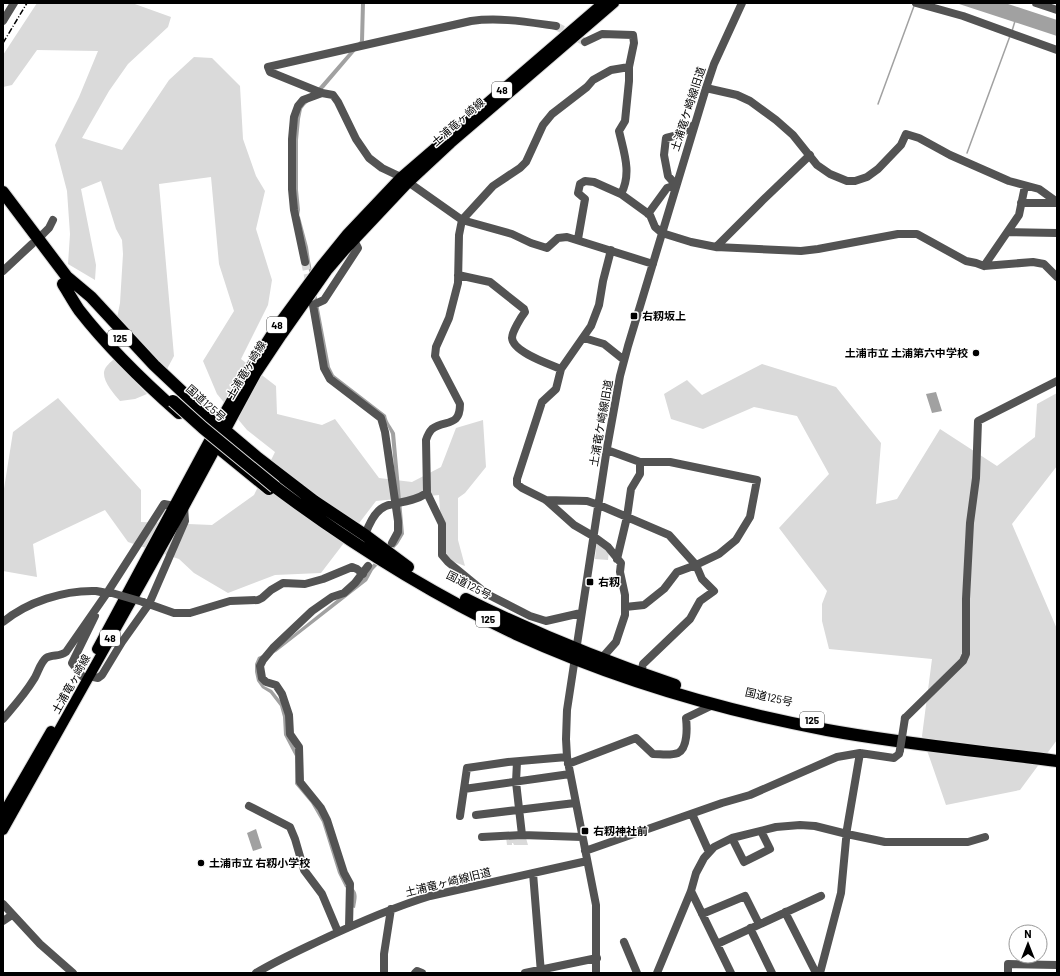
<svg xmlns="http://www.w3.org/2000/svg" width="1060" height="976" viewBox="0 0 1060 976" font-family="Barlow,'Noto Sans JP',sans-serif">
	<rect width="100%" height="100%" fill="#fff"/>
	<path fill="#dadada" d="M37,3H132L171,17L168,27L128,64L109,91L82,138L122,150L169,80L194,57L212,58L240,86L243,139L256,176L265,191L256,229L272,280L268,305L241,359L276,386L277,414L322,425L335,419L379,478L412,482L441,467L456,428L483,420L486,467L465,493L458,498V540L465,566L443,558L439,495L376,501L321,573L275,575L228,593L194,573L179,559L128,542L105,510L33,544L37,577L3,571V495L13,432L58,398L141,490V522L212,525L254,495L275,452L247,430L217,394L203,361L234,311L219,264L211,177L159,184L174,356L167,369L117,318L120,303L123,254L122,240L116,229L101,181L81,189L96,265L95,280L68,264L70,234L67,191L55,145L79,97L98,51L37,50L12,85L3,87V55Z
		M114,359L147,394L135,399L120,401C114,394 103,382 104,372C105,366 111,362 114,359Z
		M762,364L836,387L881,443L876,504L897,499L940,429L997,466L1035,437L1037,404L1057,393V466L1012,524L1057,629V740L1020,790L946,805L922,736L932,659L829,649L822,621V604L827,591L779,528L829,474L797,416L754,407L703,429L671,419L664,394L687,380L702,395Z
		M597,541L609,551L608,560L595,559Z
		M506,837L526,838L528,845H514L513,843H512V845H507Z"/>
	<path fill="#a1a1a1" d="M361,3H365L364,41L324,88L305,105L302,109L300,119L298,140V190L300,210L299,216L300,217L308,247L310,261L330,367L334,375L386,415C387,422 392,427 395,433L404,534L398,544L373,570L367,581L276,652L261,659V679L264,686L272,690L283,704L286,716L288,734L298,755L299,782L325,820L349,885C359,892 357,896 355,908L351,907V891L345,887L338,873L322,822L311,803L295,784V756L284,735L283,717L280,706L270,693L262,688L257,681L255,672V664L258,657L274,650L364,578L370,567L396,542L400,533L391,434L387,425L331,378L326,368L305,248L297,219L294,140L299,107L320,86L354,47L360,41Z
		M956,3H1005L1057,20V36Z
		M936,392L942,411L932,413L926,394Z
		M256,829L262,848L253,851L247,833Z"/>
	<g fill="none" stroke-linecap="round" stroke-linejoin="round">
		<path stroke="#a1a1a1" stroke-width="1.5" d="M1012,31L1015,21
			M878,104L914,6
			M967,153L1010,36"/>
		<path stroke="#d9d9d9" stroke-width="8" stroke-dasharray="8 4" stroke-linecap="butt" d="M556,26L585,42
			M305,262L310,285"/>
		<g stroke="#dbdbdb" stroke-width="12">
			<path id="major" d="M97,649L218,424L248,371L274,330L321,266L347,234L401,177L603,3
				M3,814L51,731
				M3,830L184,507L256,374L282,335L327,271L345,250L408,183L451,143L614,3"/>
		</g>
		<g stroke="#dbdbdb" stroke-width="14">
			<path id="highway" d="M3,192L70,281
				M66,276L91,297L154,365L207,415L258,458L314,501L365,535L408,567
				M63,284C68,292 73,301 79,310C107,346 145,383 179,413
				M215,445L269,489
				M275,487C350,543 431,594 516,634C615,679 720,710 827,730C903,744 980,751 1057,761
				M466,599C534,633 603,661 675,685"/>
		</g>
		<path stroke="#535353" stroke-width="8" d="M916,3L963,16L1057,50
			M1036,3L1057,10
			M3,21L14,3
			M556,26C527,22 499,17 471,21L268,67L270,72L322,93L333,95L338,102L356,139L369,158L382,168L401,177L462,220L512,234L531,243L547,248L558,238L567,237L653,264
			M585,42L602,34L633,35L634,43L629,67V81L625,121L619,131C624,153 632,173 621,194
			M706,88L737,95L750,101L776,120L793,135L817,165L830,174L847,181H855L867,177L878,169L901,145L906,134L919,138L950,155L1009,181L1039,189L1057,202
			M1021,203H1057
			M648,214L667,188L676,185L668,176L664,155L666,138L678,135L694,125
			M1008,232L1057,233
			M38,239L49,228L53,220
			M578,239L585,199L578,193L580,184L585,181L594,182L621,194L650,215L655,227L662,233L691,242L716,247L801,251L818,249L898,234H917L966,261L976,263L984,266L1033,262L1044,264L1057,277
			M354,240L358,248L324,300L313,305L324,368L330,379L381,418L385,432L398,521V532L392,543
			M716,247L763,200L810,155
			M305,262L294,210L292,189V139L294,117L298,106L303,100L322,93
			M984,266L1019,215L1025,186
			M3,271L32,244
			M458,275L490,282L524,309L525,312C521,317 512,332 512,338C513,352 549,364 561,369
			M584,338L604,344L624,360
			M427,493L442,524V555L448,562L487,594L530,616L546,621L581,613
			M546,500L587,501L599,505L669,535L696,565L719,554L736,540L750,517L757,480L670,462H640L607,450
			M365,535C381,490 397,512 427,493L426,440C427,437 429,432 432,429C445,419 460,428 460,404L435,356L436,347L449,318L458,283L459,235L462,220L493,186L520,168L526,162L543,125L552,114L587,87L593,80L611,70L629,67
			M617,559L627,517L631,489L640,474V462
			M143,602L174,613H190L230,601L258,600L262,598L271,590L283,583L305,584L323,579L352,567L357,569L363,574
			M625,607L644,605L664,589L677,572L696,565L702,579L714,591L700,601L690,619L643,664L641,674
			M3,622C27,602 64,590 96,591C101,592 106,593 111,593
			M601,659L616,642L625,615V595L620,572L621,563L608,547L593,536L574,525L546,500L522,488L517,484V479L542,402L556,389L561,369L591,326L599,305L603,281L611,250
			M82,676L72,663L95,616
			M89,676L98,678L102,675L122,642L149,604L185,521L184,507
			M905,718L963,661L966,654V599L970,523L976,478L978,421L1057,381
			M3,719C14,706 25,694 34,679C38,673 40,663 46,658C52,654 60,657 66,652L107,593L164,504L174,506
			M517,762L516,782L522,835
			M568,764L636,738L653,754C661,754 670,756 678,753C688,748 687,727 686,718L715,704
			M464,789L570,774
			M249,806L290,827L295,839L304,870L322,894L338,932
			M692,814L709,852
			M476,815L575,803
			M460,816L467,768L508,762L567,757
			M482,837L522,835L582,837
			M732,838L744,862L770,849L761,831
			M585,851L722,803L750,795L837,757L860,753L894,758L899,754L900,750
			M533,873L541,973
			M691,891L731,973
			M3,904L40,944L73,973
			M785,912L816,973
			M702,914L745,896L759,924
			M3,921L12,915
			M349,927L350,884L344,873L327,820L321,808L300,782L299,747L290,734L289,715L282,694L276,685L266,682L262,678L260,666L263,660L273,648L312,611L332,597L344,593L355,583L368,566
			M750,928L772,973
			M624,942L637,973
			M717,944L821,896
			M256,973C276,961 298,951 319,941C355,924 391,908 430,896L587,861
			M384,973V954L391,909
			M415,973L417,971L422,973
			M525,973L597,958
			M596,973V905L567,757L566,739L567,710L607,448L620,376L628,346L706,88L714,64L742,3
			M657,973L691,891L696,873L704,858L714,847L732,838L776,827L800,825L815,826L847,834L885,842H968L985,837
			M820,973L841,893L847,829L860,753
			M1008,973V964L1057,965"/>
		<use href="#major" stroke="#000" stroke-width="10"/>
		<use href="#highway" stroke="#000" stroke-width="12"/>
		<path stroke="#000" stroke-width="1.5" stroke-dasharray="6 2 1 2" stroke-linecap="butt" d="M3,43L27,3"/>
		<g stroke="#dbdbdb" stroke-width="14" stroke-linecap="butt">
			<path id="highway-bridge" d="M173,401L203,428L275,487"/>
		</g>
		<path stroke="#535353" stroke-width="8" d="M112,593L143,602
			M900,750L905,718"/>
		<use href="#highway-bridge" stroke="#000" stroke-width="12"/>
	</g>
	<g fill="#000" stroke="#fff" stroke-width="1.5">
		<rect x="630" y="312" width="8" height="8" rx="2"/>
		<circle cx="976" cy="353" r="4"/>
		<rect x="586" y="578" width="8" height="8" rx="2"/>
		<rect x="581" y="827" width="8" height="8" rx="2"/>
		<circle cx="201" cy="863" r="4"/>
	</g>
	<g text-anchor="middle" stroke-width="3" stroke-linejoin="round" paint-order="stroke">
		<g fill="#fff" stroke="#4c4c4c" stroke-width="1">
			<rect x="492" y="82" width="20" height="16" rx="3"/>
			<rect x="267" y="317" width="20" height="16" rx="3"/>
			<rect x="108" y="330" width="24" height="16" rx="3"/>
			<rect x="476" y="611" width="24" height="16" rx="3"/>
			<rect x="100" y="630" width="20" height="16" rx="3"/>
			<rect x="800" y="712" width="24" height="16" rx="3"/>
		</g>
		<g font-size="10" font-weight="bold" fill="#000">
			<text x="502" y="94">48</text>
			<text x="277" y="329">48</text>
			<text x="120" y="342">125</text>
			<text x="488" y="623">125</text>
			<text x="110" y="642">48</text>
			<text x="812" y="724">125</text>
		</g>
		<g font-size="11" fill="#000" stroke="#fff">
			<text transform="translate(688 109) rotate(-72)" y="4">土浦竜ケ崎線旧道</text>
			<text transform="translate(458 122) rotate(-41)" y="4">土浦竜ヶ崎線</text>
			<text transform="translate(246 370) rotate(-59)" y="4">土浦竜ヶ崎線</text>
			<text transform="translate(206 403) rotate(42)" y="4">国道125号</text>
			<text transform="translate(601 423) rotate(-80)" y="4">土浦竜ケ崎線旧道</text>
			<text transform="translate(469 585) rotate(27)" y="4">国道125号</text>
			<text transform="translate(71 684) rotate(-61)" y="4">土浦竜ヶ崎線</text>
			<text transform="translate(769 697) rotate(13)" y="4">国道125号</text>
			<text transform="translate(448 882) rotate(-14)" y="4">土浦竜ヶ崎線旧道</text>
		</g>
		<g font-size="11" font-weight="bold" fill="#000" stroke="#fff" text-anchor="start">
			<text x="642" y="320">右籾坂上</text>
			<text x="968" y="357" text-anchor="end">土浦市立 土浦第六中学校</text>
			<text x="598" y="586">右籾</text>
			<text x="593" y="835">右籾神社前</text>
			<text x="209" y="867">土浦市立 右籾小学校</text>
		</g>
	</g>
	<rect width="1060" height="976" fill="none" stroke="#000000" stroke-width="8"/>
	<g transform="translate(1028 944)"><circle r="19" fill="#ffffff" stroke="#999999"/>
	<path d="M0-3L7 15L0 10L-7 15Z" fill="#000000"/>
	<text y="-6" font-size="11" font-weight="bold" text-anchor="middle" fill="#000000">N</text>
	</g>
</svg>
